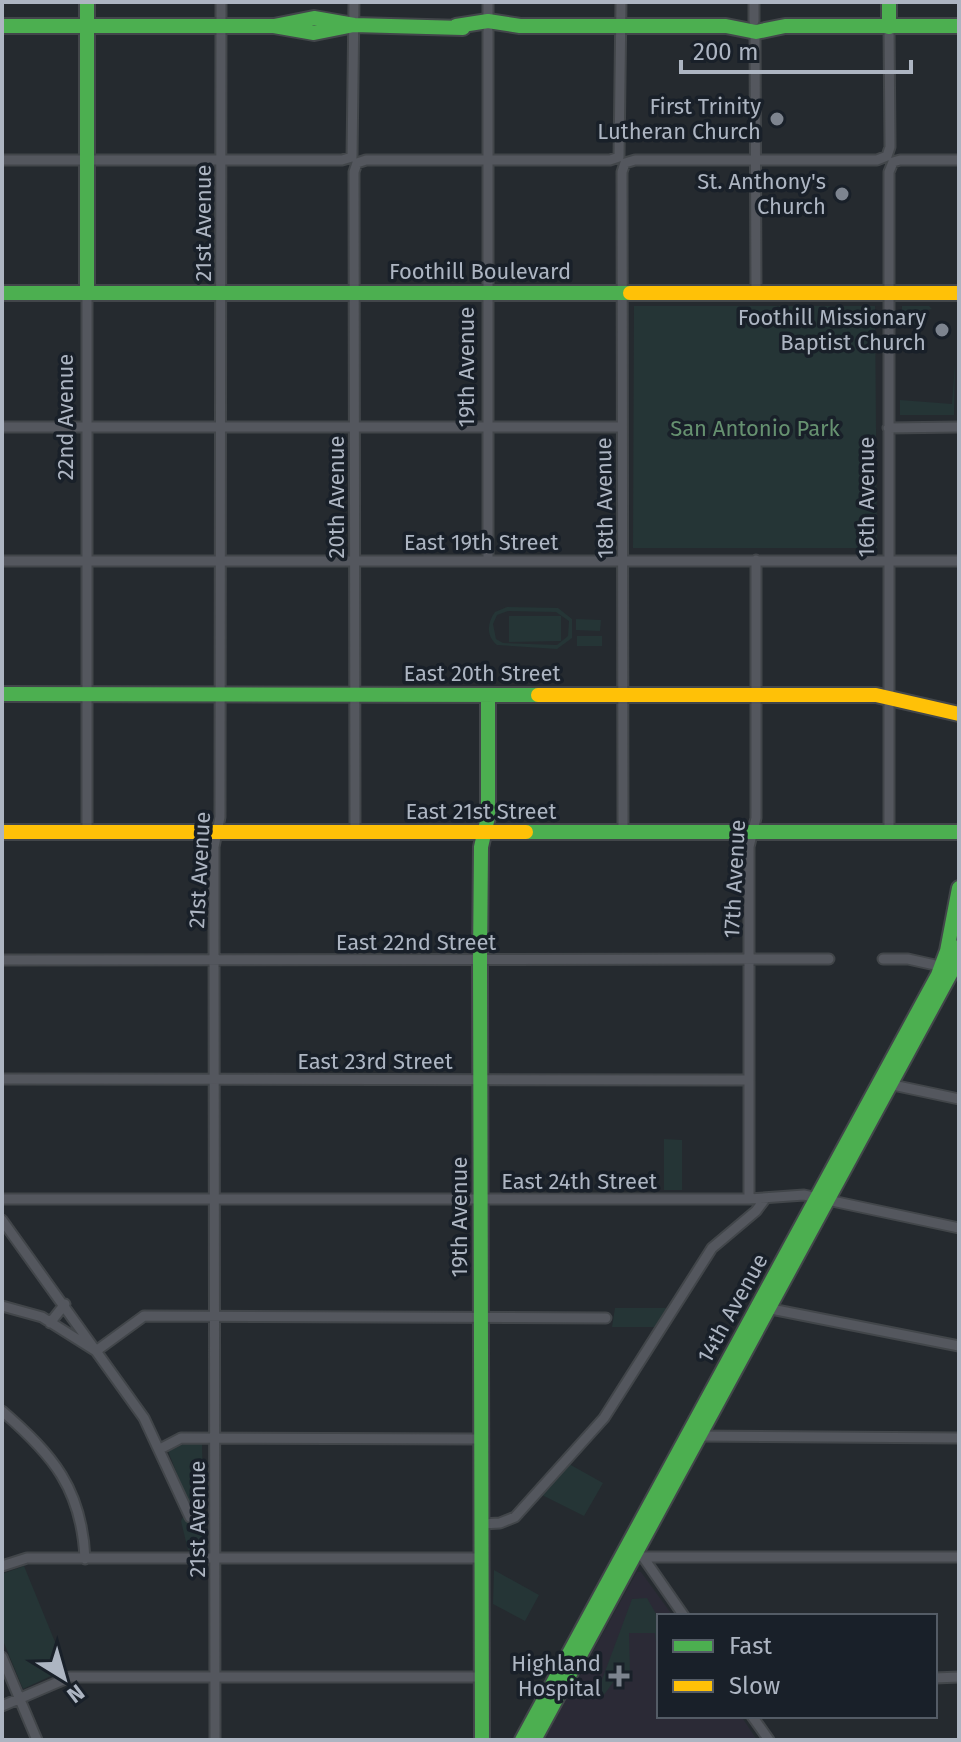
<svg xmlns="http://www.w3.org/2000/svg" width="961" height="1742" viewBox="0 0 961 1742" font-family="'Fira Sans',sans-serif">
	<rect width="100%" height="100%" fill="#252a2f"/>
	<path fill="#2b2a36" d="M637,1572H641L673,1616H659V1716H741L757,1740H544Z"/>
	<path fill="#253536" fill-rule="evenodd" d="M634,306H875L877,548H633Z
		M902,306H929L932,309L916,312V324L901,323Z
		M955,364L954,415H900V400L952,404Z
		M507,607L558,608L572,619V638L557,649L497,645C486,636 487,623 495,612ZM508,611L556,612L569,621L568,636L557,645L503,643L496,639L493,624L497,615Z
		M509,616H561V641L509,642Z
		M576,619L601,620L600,631L576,630Z
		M577,636H602V646H577Z
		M664,1139L682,1140V1190H664Z
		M615,1308H670L656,1327H612Z
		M202,1443L204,1550H188L181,1521L189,1505L168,1451L184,1444Z
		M569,1464L603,1483L584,1516L542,1495Z
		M24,1566L66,1669L23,1689L2,1638V1574Z
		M494,1570L539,1595L525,1621L493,1604Z
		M647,1598L659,1619V1670L655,1633H629L630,1673L617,1677L601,1699L596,1696L632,1599Z"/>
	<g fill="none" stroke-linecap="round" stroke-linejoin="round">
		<g stroke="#42464a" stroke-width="13">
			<path id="street" d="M488,2V21
				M754,2V21
				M488,31V560
				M755,31L756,293
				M2,160H342L352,157L354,2
				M87,293V832
				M2,427H621
				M888,428L959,427
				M2,561H959
				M355,832L354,172L357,163L366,160H610L619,157L621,2
				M623,832L622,172L625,163L635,160H877L887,156L890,147L889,27
				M889,833V172L893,162L900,160H959
				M883,959H908L944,967
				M2,960L829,959
				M2,1079L749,1080
				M888,1084L959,1099
				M2,1199H749L804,1195L959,1228
				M749,1199V847L756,818V560
				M2,1220L144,1418L190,1517
				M2,1306L42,1317L96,1351
				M766,1308L959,1346
				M50,1323L65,1304
				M96,1351L144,1316L606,1318
				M2,1411C53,1455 82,1489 85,1559
				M695,1436L959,1438
				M160,1449L181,1438L481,1439
				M482,1524L500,1523L515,1517L604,1418L712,1248L756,1211L765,1199
				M643,1557L684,1616
				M644,1557H959
				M2,1566L27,1558H481
				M2,1657L37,1740
				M935,1678L959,1677
				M2,1706L70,1677H482
				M752,1716L769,1740
				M215,1740L214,926V847L220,817L221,2"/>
		</g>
		<g stroke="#42464a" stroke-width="18">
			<path id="fast" d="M87,2V293
				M889,2V27
				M2,26H274L314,33L354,25
				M274,26L314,18L354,25L463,28
				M456,26L488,21L520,26H726L756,32L785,26H959
				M2,293H630
				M2,694L538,695
				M526,832H959
				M482,1740L480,960L481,847L488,817V695
				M522,1740L938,975L947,951L959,888
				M534,1740L953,969L959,947"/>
		</g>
		<g stroke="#42464a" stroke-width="18">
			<path id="slow" d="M630,293H959
				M538,695H876L959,714
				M2,832H526"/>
		</g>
		<use href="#street" stroke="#54575e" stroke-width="9"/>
		<use href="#fast" stroke="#4caf50" stroke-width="14"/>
		<use href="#slow" stroke="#ffc107" stroke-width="14"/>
	</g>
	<g fill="#7d848f" stroke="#192029" stroke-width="3">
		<circle cx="777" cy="119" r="8"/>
		<circle cx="842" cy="194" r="8"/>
		<circle cx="942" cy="330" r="8"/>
		<path d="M615 1664h8v8h8v8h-8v8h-8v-8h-8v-8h8z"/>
	</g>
	<g text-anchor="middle" stroke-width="7" stroke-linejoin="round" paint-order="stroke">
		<g font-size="22" fill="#adb5c2" stroke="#192029" text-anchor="end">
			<text x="761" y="114">First Trinity<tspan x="761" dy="25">Lutheran Church</tspan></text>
			<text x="826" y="189">St. Anthony's<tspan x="826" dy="25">Church</tspan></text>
			<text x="926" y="325">Foothill Missionary<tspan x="926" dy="25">Baptist Church</tspan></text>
			<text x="601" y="1671">Highland<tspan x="601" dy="25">Hospital</tspan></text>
		</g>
		<g font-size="22" fill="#adb5c2" stroke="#192029">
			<text transform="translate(203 223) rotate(-90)" y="8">21st Avenue</text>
			<text x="480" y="279">Foothill Boulevard</text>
			<text transform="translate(466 367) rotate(-90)" y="8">19th Avenue</text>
			<text transform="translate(65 417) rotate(-90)" y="8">22nd Avenue</text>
			<text transform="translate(336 497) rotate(-90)" y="8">20th Avenue</text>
			<text transform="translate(866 497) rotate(-90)" y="8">16th Avenue</text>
			<text transform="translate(604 498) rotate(-91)" y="8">18th Avenue</text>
			<text x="481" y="550">East 19th Street</text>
			<text x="482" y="681">East 20th Street</text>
			<text x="481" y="819">East 21st Street</text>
			<text transform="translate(199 870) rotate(-87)" y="8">21st Avenue</text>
			<text transform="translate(734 879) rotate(-87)" y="8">17th Avenue</text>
			<text x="416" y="950">East 22nd Street</text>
			<text x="375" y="1069">East 23rd Street</text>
			<text x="579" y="1189">East 24th Street</text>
			<text transform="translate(459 1217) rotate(-90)" y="8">19th Avenue</text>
			<text transform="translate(732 1308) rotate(-61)" y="8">14th Avenue</text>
			<text transform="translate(197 1519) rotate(-90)" y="8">21st Avenue</text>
		</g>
		<g font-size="22" fill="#669170" stroke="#192029">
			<text x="755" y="436">San Antonio Park</text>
		</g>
	</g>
	<rect width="961" height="1742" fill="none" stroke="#adb5c2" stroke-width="8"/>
	<rect x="657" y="1614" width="280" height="104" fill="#192029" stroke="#545c66" stroke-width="2"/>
	<rect x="673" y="1640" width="40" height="12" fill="#4caf50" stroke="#545c66" stroke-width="2"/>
	<text x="729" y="1654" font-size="24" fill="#adb5c2">Fast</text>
	<rect x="673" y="1680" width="40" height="12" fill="#ffc107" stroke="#545c66" stroke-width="2"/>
	<text x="729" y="1694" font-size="24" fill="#adb5c2">Slow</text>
	<g transform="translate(64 1678) rotate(143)" stroke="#192029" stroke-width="6" paint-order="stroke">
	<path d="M0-6L14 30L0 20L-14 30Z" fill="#adb5c2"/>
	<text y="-12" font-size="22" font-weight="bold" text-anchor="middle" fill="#adb5c2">N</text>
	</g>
	<path d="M681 60v12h230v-12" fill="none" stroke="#adb5c2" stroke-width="4"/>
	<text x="693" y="60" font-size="24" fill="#adb5c2" stroke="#192029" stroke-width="6" paint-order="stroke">200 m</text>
</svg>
